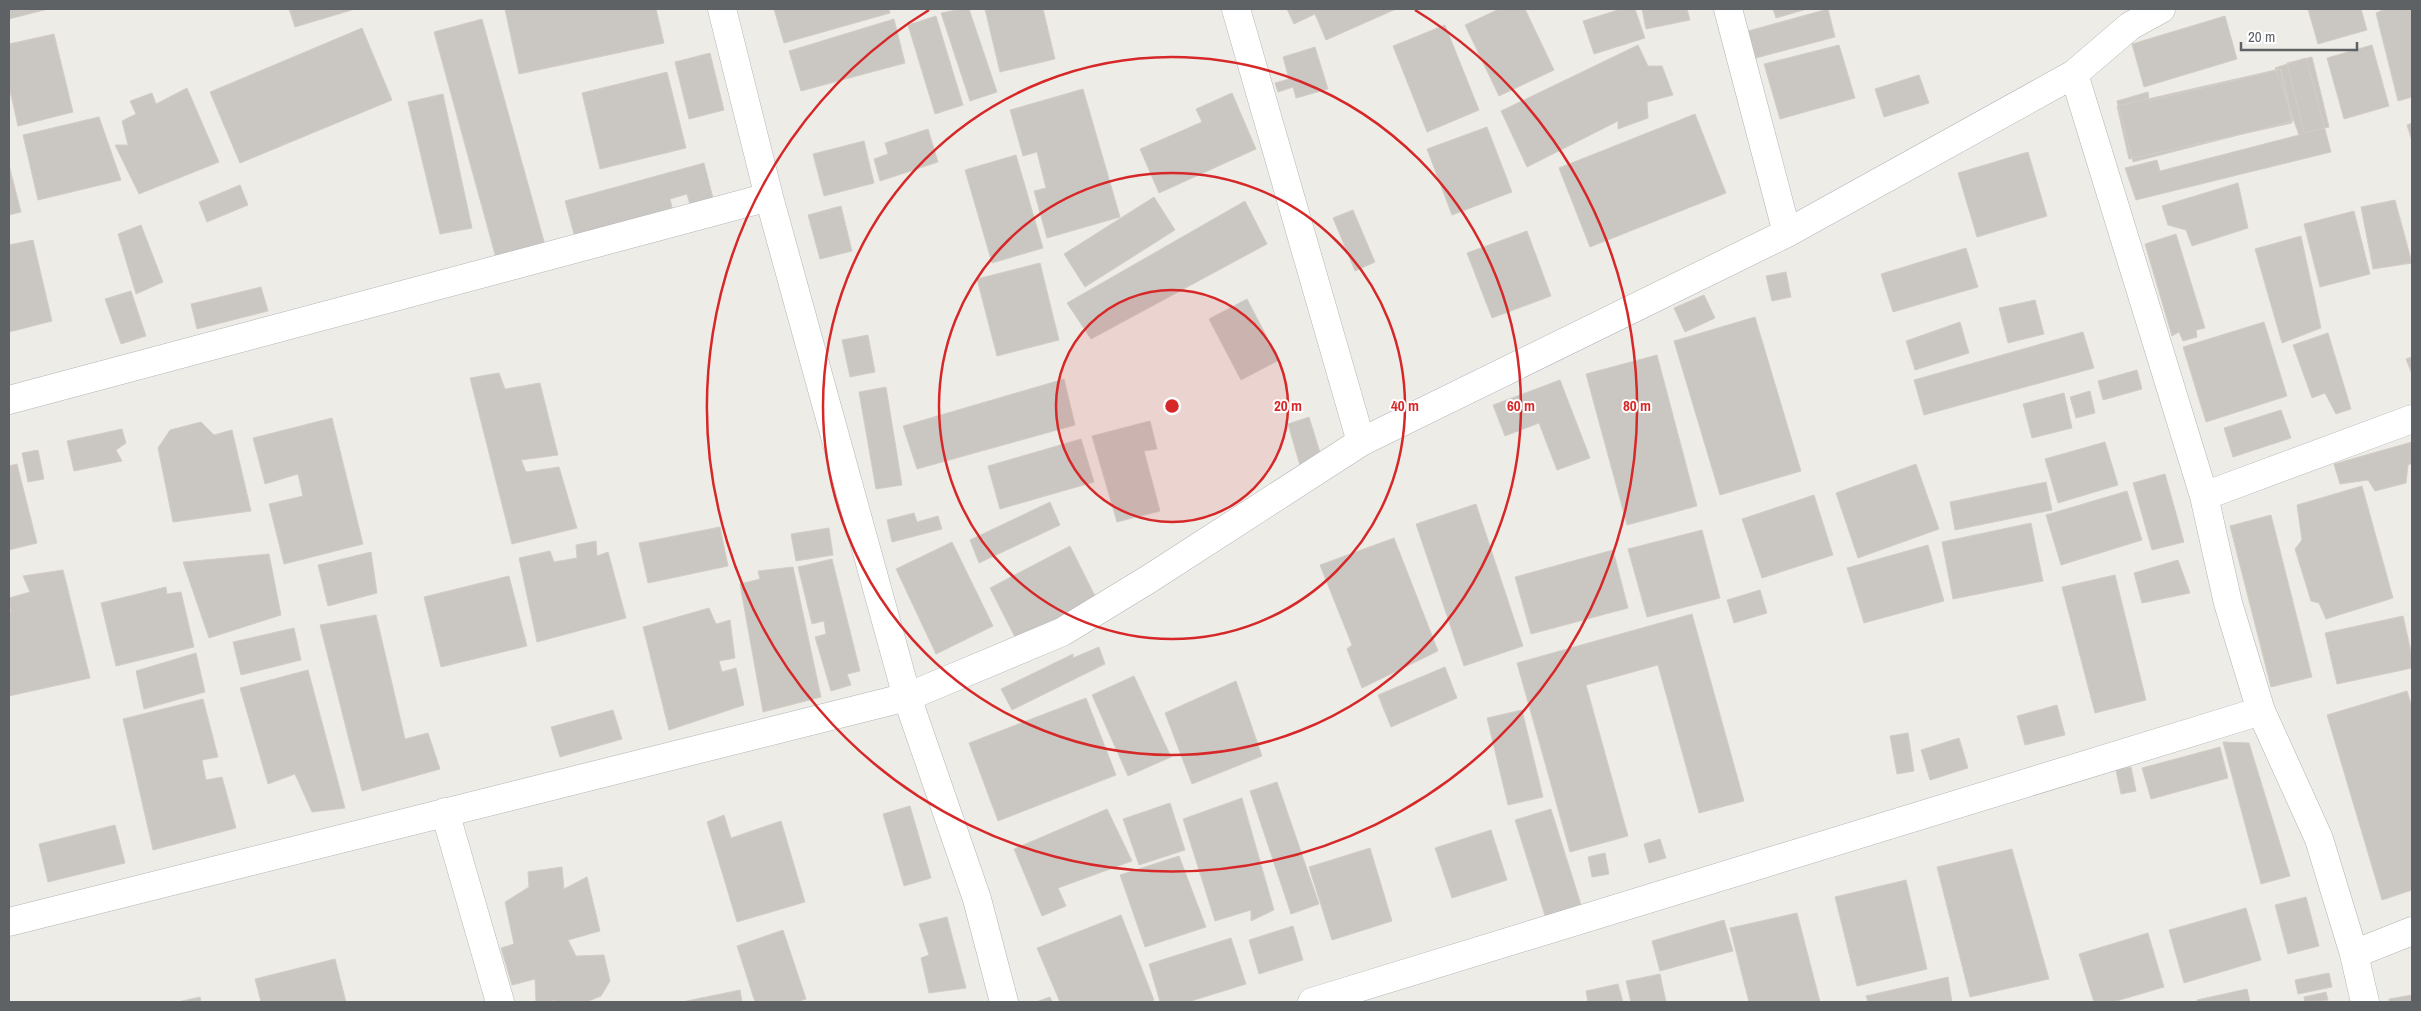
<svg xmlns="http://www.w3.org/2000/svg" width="2421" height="1011" viewBox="0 0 2421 1011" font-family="'Archivo Narrow',sans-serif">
	<rect width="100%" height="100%" fill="#eeece7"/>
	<path fill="#cac7c3" stroke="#d3cdc5" d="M9,9H48L9,19Z
		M289,9H355L295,27Z
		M505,9H656L664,43L519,74Z
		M774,9H889L890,13L784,43Z
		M961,9H969L997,92L970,101L941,13Z
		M985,9H1043L1055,59L1000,72Z
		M1287,9H1396L1326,40L1315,14L1294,24Z
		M1499,9H1525L1554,70L1499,96L1465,25Z
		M1621,9H1635L1645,38L1594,54L1583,21Z
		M1642,9H1687L1690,20L1646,29Z
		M1773,9H1807L1776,18Z
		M1828,9L1835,37L1756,58L1748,31Z
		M2308,9H2361L2367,30L2318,44Z
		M2385,9H2412V97L2398,101L2376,13Z
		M936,16L963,105L935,114L908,25Z
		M2225,16L2237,59L2144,87L2132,44Z
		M482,19L545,245L496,258L434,32Z
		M894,19L905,63L801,91L789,51Z
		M1445,25L1479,110L1427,132L1393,46Z
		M362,28L392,100L240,163L210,92Z
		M54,34L73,112L18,126L9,86V44Z
		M1638,45L1648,66H1662L1673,95L1647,102L1648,118L1618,129V121L1527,167L1501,111Z
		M1839,45L1855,98L1780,119L1764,64Z
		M2372,45L2389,106L2344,119L2327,58Z
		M1315,47L1328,89L1296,98L1293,87L1278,92L1275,83L1289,79L1283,57Z
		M710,53L724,110L689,119L675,62Z
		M2312,57L2329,127L2304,133L2287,63Z
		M2306,58L2331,152L2136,200L2125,168L2157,160L2160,171L2299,135L2275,68Z
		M2280,69L2292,123L2129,159L2117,106Z
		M2281,69L2293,121L2133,162L2117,101L2148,92L2149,101Z
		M667,72L686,148L600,169L582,93Z
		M1919,75L1929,103L1884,117L1875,89Z
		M187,88L219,162L139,194L115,145H128L122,121L136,114L130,101L152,93L156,104Z
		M1083,89L1120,217L1047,238L1034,191L1046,188L1037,152L1023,156L1010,110Z
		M1232,93L1256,149L1159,193L1140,149L1202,122L1196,109Z
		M443,94L472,228L440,234L408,102Z
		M1695,114L1726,193L1590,247L1559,168Z
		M99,117L121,180L38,200L23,135Z
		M2412,123V141L2407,125Z
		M1487,127L1512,192L1452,215L1427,149Z
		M928,129L938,162L880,181L874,159L888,154L885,143Z
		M864,141L874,183L824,196L813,154Z
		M2028,152L2047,216L1977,237L1958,173Z
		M1016,155L1043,248L992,263L965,170Z
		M704,163L715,206L692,212L687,194L670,199L675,219L577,245L565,201Z
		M9,165L21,212L9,215Z
		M2238,183L2248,228L2192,246L2186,230L2168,225L2162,206Z
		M240,185L248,205L207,222L199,202Z
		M1154,197L1175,230L1085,287L1064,254Z
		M2395,200L2412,263L2373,269L2361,207Z
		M1245,201L1267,244L1091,339L1067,303Z
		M841,206L852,251L820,259L808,215Z
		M1353,210L1375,262L1355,271L1333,218Z
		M2354,211L2370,274L2320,287L2304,224Z
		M141,225L163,282L136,294L118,234Z
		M1527,231L1551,296L1492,318L1467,253Z
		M2176,234L2205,328L2196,330L2197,337L2183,341L2179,332L2172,336L2145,244Z
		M2301,236L2321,328L2282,343L2255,249Z
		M33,240L52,321L9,332V245Z
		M1966,248L1978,287L1893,312L1881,274Z
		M1040,263L1059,340L997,356L977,279Z
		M1786,272L1791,297L1772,301L1766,276Z
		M261,287L268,311L197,329L191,304Z
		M131,291L146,336L121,344L105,299Z
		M1704,295L1715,318L1685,332L1674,308Z
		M1247,299L1279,360L1241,380L1209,319Z
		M2035,300L2044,334L2008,343L1999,308Z
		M1755,317L1801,471L1720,495L1674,341Z
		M1960,322L1969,353L1915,370L1906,341Z
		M2264,322L2287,396L2206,422L2183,347Z
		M2083,332L2094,368L1924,415L1914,380Z
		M2328,333L2351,409L2336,414L2325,393L2312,398L2293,345Z
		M868,335L875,372L850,377L842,340Z
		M1657,355L1697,506L1627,525L1586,374Z
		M2412,357V374L2406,359Z
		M2137,370L2142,389L2103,400L2098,381Z
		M499,373L505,389L540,383L558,455L521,460L526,472L559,467L577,528L512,544L470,378Z
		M1064,379L1075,425L917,469L903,426Z
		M1560,380L1590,458L1557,470L1539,423L1505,436L1493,405Z
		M886,387L902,485L876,489L859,392Z
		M2090,391L2095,413L2076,418L2070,397Z
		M2064,393L2072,428L2032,438L2023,404Z
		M2281,410L2291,438L2233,457L2224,428Z
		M1309,417L1323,462L1301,469L1288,424Z
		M332,418L363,544L284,564L269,504L303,496L298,474L265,484L253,438Z
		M1150,421L1157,449L1144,451L1160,511L1117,522L1092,436Z
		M201,422L214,435L232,430L251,511L173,522L158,448L170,430Z
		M122,429L126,443L116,450L122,461L74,471L67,441Z
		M1081,439L1094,482L1000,509L988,466Z
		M2105,442L2118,485L2058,503L2045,459Z
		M2412,442V463L2408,465L2406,483L2375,491L2368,480L2340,484L2334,464Z
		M38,450L44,479L28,482L22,453Z
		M17,464L37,543L9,550V466Z
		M1916,464L1939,529L1858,558L1836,493Z
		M2165,474L2184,542L2152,550L2133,483Z
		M2046,482L2052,510L1955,530L1950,502Z
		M2362,486L2393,598L2326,619L2319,603L2311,601L2295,549L2302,540L2297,505Z
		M2127,491L2142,540L2061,565L2046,515Z
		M1814,495L1833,555L1762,578L1742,519Z
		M1050,502L1060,525L979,563L970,540Z
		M1476,504L1523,646L1464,666L1416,524Z
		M914,513L917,522L938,516L942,529L892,542L887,520Z
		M2271,515L2312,677L2271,687L2230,526Z
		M2031,523L2043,581L1953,599L1942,542Z
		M720,527L728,566L648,583L639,543Z
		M829,528L833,555L796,561L791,534Z
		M1702,530L1720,598L1647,617L1628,549Z
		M1394,538L1438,651L1362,688L1347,649L1352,645L1320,565Z
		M596,541L597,556L608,552L626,618L537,642L519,558L550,551L554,562L577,558L576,545Z
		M952,542L993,626L936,654L896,569Z
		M1928,545L1944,601L1864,623L1847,568Z
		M1070,546L1097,600L1017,641L990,588Z
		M1613,550L1628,608L1531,634L1515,577Z
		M371,552L377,593L328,606L318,565Z
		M269,554L281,615L209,638L183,562Z
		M832,559L860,671L847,674L851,685L831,691L815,637L826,634L824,621L812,624L798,567Z
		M2178,560L2190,593L2142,603L2134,573Z
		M793,567L821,697L763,712L740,584L760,579L758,571Z
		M63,570L90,678L9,696V613L11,612L9,598L30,592L23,576Z
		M2115,575L2146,700L2095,713L2062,587Z
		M509,576L527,646L441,667L424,597Z
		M166,587L167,594L181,592L194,647L116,666L101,603Z
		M1760,590L1767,613L1734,623L1727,600Z
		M709,608L716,624L730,620L735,658L719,661L722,672L736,668L744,705L669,730L643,627Z
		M1692,614L1744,801L1699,813L1658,665L1586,685L1628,836L1570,852L1517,663Z
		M376,615L405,739L428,733L440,769L362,791L320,625Z
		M2403,616L2412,656V668L2337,684L2325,633Z
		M294,628L301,660L241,675L233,642Z
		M1099,647L1105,664L1012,710L1001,689L1073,654V658Z
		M196,653L205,692L144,709L136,671Z
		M1445,667L1457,698L1391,727L1378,695Z
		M308,670L345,808L312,812L295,774L268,784L240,688Z
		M1134,676L1171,757L1128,776L1092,695Z
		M1236,681L1262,756L1192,784L1165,713Z
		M2407,691L2412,707V890L2382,900L2327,715Z
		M1086,698L1116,775L998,821L969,743Z
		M203,699L218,757L202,760L206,780L222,777L236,828L153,850L123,719Z
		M2057,705L2065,735L2025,745L2017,716Z
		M613,710L622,739L560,757L551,727Z
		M1522,710L1543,797L1508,805L1487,718Z
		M1908,733L1914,771L1897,774L1890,736Z
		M1959,738L1968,768L1930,780L1921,750Z
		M2223,742L2249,743L2290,876L2261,884Z
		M2220,747L2228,778L2151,799L2142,768Z
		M2131,767L2136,791L2121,794L2116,770Z
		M1277,782L1319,904L1291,914L1250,791Z
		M1242,798L1274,910L1251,921V910L1215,921L1183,819Z
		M1170,803L1185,850L1139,865L1123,819Z
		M910,806L931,878L904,886L883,814Z
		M1107,809L1132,861L1058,888L1066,906L1042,916L1014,849Z
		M1551,809L1583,911L1547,922L1515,820Z
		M724,815L731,838L781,821L805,902L737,922L707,822Z
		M115,825L125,863L48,882L39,844Z
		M1491,830L1507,880L1452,898L1435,848Z
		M1660,839L1666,858L1649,863L1644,844Z
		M1370,848L1392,921L1332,940L1309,867Z
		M2012,849L2049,979L1970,997L1937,867Z
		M1605,853L1609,874L1592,877L1588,857Z
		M1179,856L1206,927L1145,947L1120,875Z
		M562,867L564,889L587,877L600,931L568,940L576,956L604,955L610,981L601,996L586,1002H556L555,1000L550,1002H536L535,979L512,985L501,948L514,944L505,902L529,887L528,872Z
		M1906,880L1927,969L1857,986L1835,897Z
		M2306,897L2319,946L2288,954L2275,905Z
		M2246,908L2261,960L2184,983L2169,930Z
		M1797,913L1820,1002H1749L1730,928Z
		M1121,915L1154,1000L1148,1002H1060L1037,948Z
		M947,917L966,988L929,993L921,958L929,955L919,924Z
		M1724,920L1733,951L1660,971L1652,941Z
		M1293,926L1303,960L1259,974L1249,940Z
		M783,930L806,999L796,1002H755L737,946Z
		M2148,933L2164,987L2113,1002H2094L2079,954Z
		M1231,938L1246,984L1188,1002H1160L1149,964Z
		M335,959L346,1002H261L255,979Z
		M2329,973L2332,987L2298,994L2295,980Z
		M1660,974L1666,1002H1631L1626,981Z
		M1948,977L1952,1002H1868L1866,996Z
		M1618,984L1623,1002H1588L1586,991Z
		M2247,989L2250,1002H2197V1000Z
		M740,990L742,1002H682Z
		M2326,992L2328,1000L2305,1002L2304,997Z
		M2412,995V1002H2389V999Z
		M200,997L201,1002H178Z
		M1050,997L1052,1002H1036Z"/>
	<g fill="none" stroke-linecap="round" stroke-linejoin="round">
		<g stroke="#b1b4b7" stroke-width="29">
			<path id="minor" d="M722,9L769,197L907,697L977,899L1004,1002
				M1236,9L1361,442
				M1728,9L1787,233
				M2074,74L2204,496L2228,603L2261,711L2319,839L2354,954L2365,1002
				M9,400L769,197
				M2204,496L2412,419
				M445,812L500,1002
				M9,922L907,697L1062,632L1149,579L1361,442L1787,233L2074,74L2130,26L2161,9
				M2354,954L2412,931
				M1312,1002L2261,711"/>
		</g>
		<use href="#minor" stroke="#fff" stroke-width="28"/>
	</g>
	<circle cx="1172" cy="406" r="116" fill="#d62828" fill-opacity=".12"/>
	<g fill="none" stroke="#d62828" stroke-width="2.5">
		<circle cx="1172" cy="406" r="116"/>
		<circle cx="1172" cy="406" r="233"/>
		<circle cx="1172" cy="406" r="349"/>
		<path d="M1415 10A465 465 0 1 1 929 10"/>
	</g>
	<circle cx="1172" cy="406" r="8" fill="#d62828" stroke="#fff" stroke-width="2.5"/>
	<g font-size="15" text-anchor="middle" font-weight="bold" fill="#d62828" stroke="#fff" stroke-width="4" stroke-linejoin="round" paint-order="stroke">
		<text x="1288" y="411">20 m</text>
		<text x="1405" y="411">40 m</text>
		<text x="1521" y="411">60 m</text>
		<text x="1637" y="411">80 m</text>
	</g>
	<rect width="2421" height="1011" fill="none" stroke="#5e6265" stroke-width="20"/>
	<path d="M2241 42v8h116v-8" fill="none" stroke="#5e6265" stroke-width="2.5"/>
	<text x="2248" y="42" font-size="15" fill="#5e6265" stroke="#ffffff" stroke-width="4" paint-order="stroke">20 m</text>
</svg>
